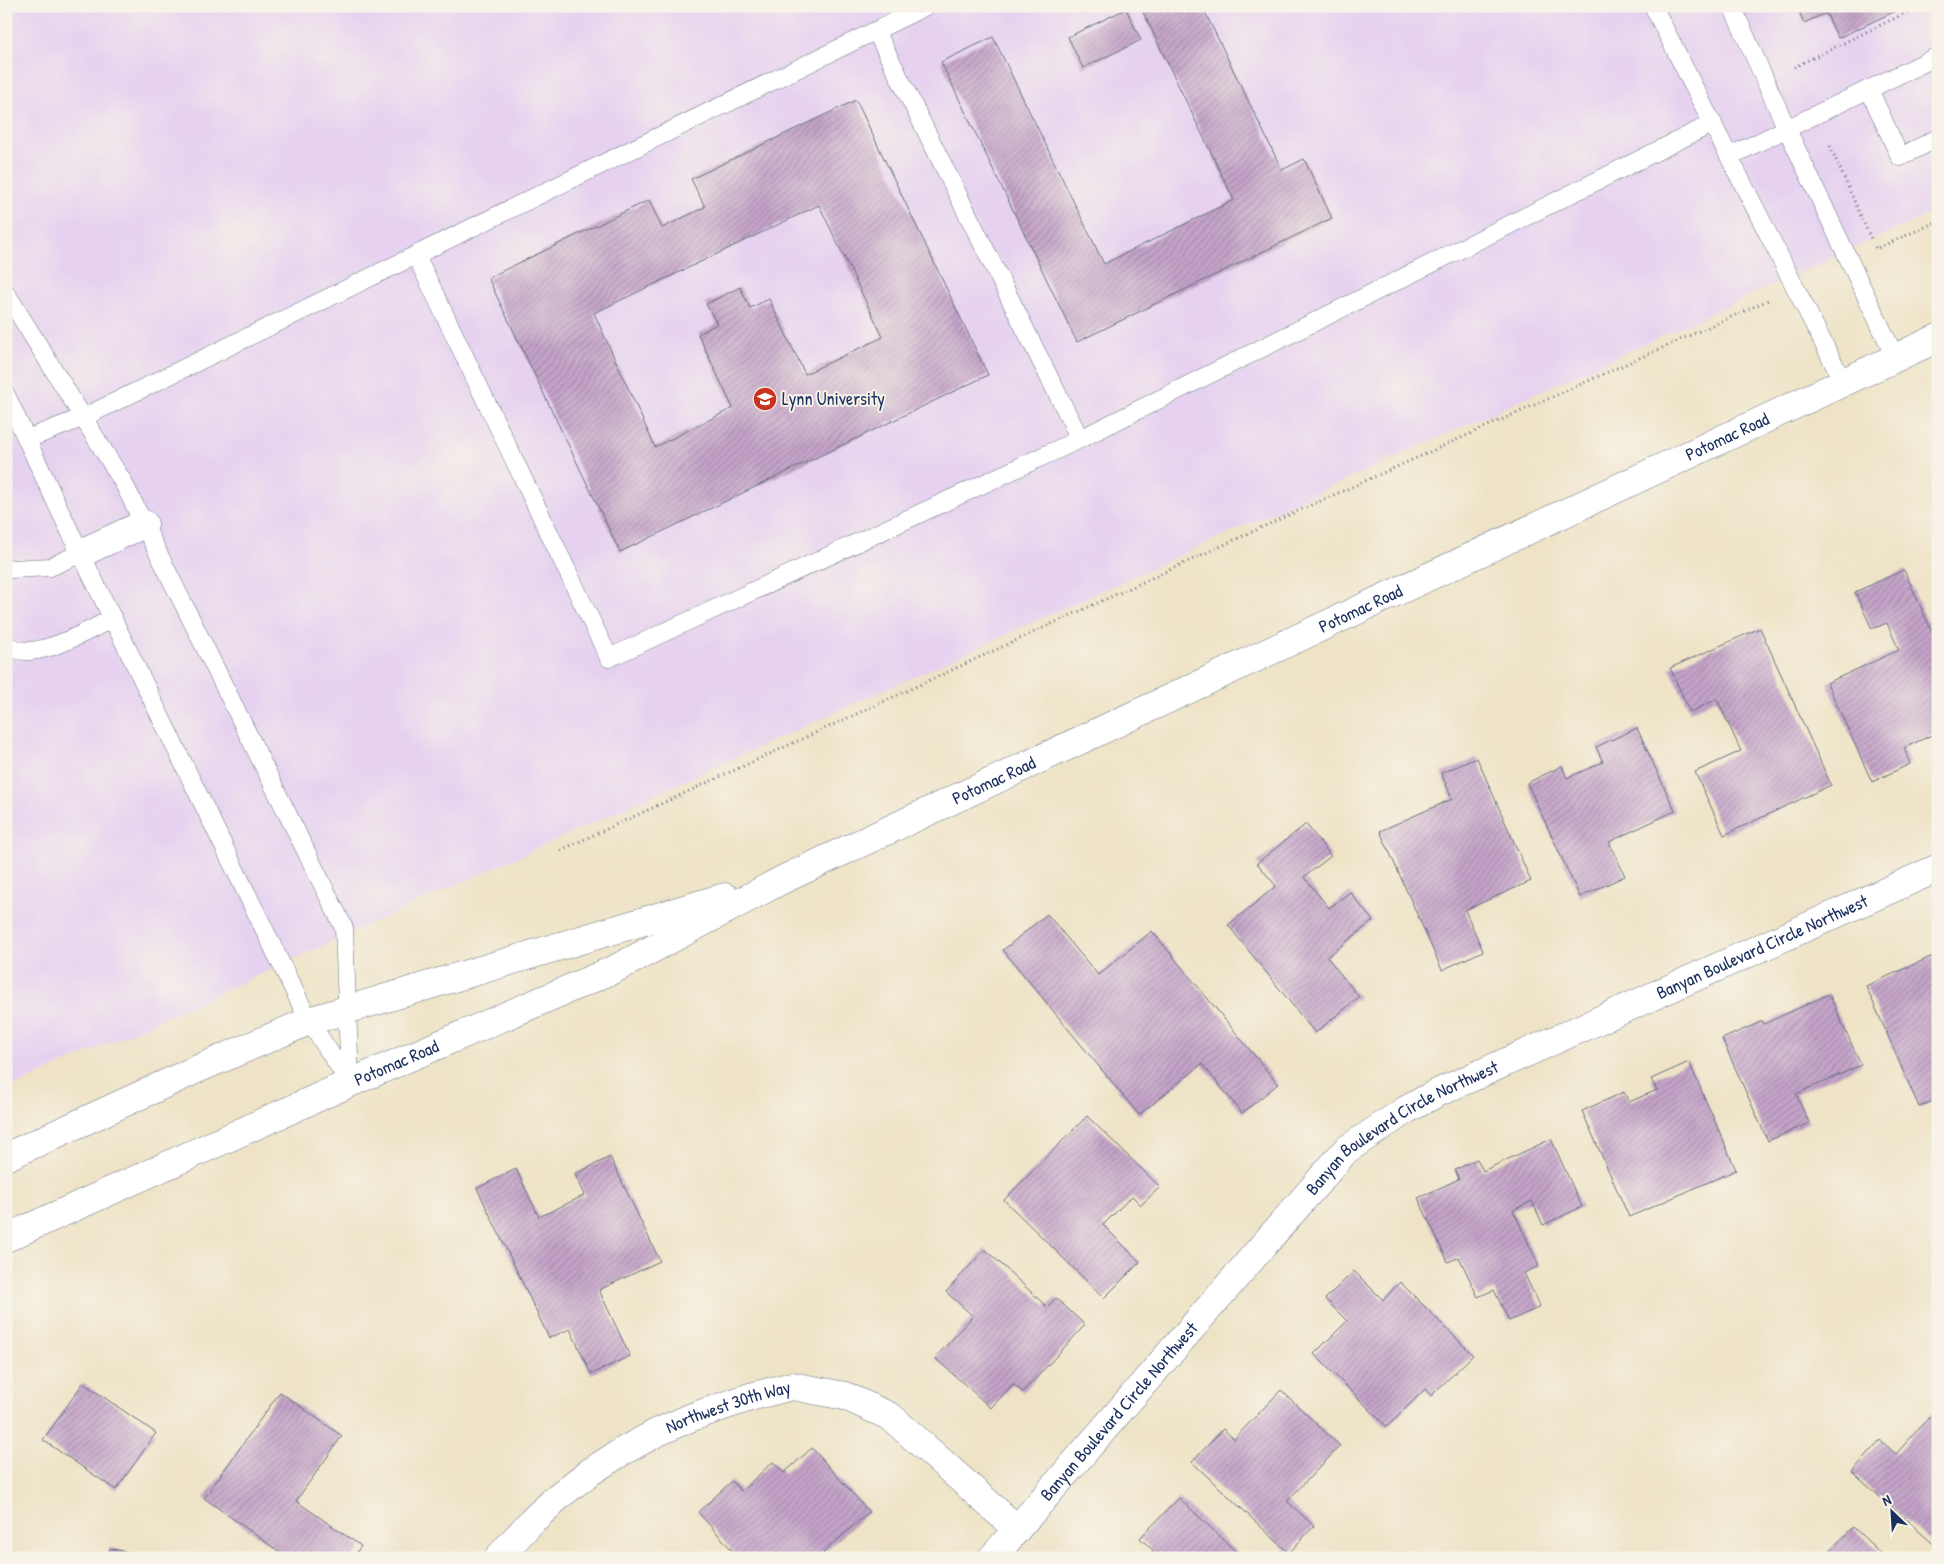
<svg xmlns="http://www.w3.org/2000/svg" width="1944" height="1564" viewBox="0 0 1944 1564" font-family="'Patrick Hand',sans-serif">
	<defs>
		<pattern id="building-hatch" width="6" height="6" patternUnits="userSpaceOnUse" patternTransform="scale(1.25)"><rect width="6" height="6" fill="#c5a4c9"/><path d="M-1 1l2-2M0 6l6-6M5 7l2-2" fill="none" stroke="#9f86a6"/></pattern>
	</defs>
	<rect width="100%" height="100%" fill="#f7f3e8"/>
	<filter id="ink" filterUnits="userSpaceOnUse"><feTurbulence type="fractalNoise" baseFrequency=".02" numOctaves="2"/><feDisplacementMap in="SourceGraphic" scale="10" xChannelSelector="R" yChannelSelector="G"/><feConvolveMatrix kernelMatrix="1 2 1 2 8 2 1 2 1" color-interpolation-filters="sRGB"/></filter>
	<filter id="wash" filterUnits="userSpaceOnUse"><feTurbulence type="fractalNoise" baseFrequency=".0096" numOctaves="4" result="noise"/><feDisplacementMap in="SourceGraphic" scale="20" xChannelSelector="R" yChannelSelector="G"/><feGaussianBlur stdDeviation="1.12" result="paint"/><feColorMatrix in="noise" values="0 0 0 0 0 0 0 0 0 0 0 0 0 0 0 0 0 1.4 0 .05"/><feComposite in="paint" operator="in"/></filter>
	<g filter="url(#wash)">
		<rect width="100%" height="100%" fill="#eee3c6"/>
		<path fill="#e6d2f0" d="M6,6H1938V210L6,1090Z"/>
		<g id="blocks">
			<path fill="url(#building-hatch)" fill-rule="evenodd" d="M1140,6H1202L1282,170L1304,159L1332,218L1077,342L941,62L993,37L1104,264L1234,200Z
				M1797,6H1906L1838,38L1826,13L1804,23Z
				M1126,9L1141,40L1083,68L1068,37Z
				M856,100L988,375L620,552L488,278L649,200L662,228L705,207L691,179ZM819,205L883,337L805,374L769,299L750,308L740,287L706,304L717,324L698,334L733,408L655,447L594,313Z
				M1904,570L1938,645V732L1904,748L1910,764L1872,782L1827,683L1899,650L1887,623L1872,629L1855,592Z
				M1760,628L1831,785L1724,835L1695,772L1741,751L1717,699L1690,712L1670,668Z
				M1637,728L1675,811L1609,842L1625,876L1580,897L1527,783L1562,766L1567,778L1603,762L1596,747Z
				M1477,758L1531,881L1465,910L1483,951L1442,970L1380,831L1452,799L1441,773Z
				M1306,824L1331,856L1304,877L1329,908L1350,892L1373,921L1327,957L1359,997L1315,1033L1228,925L1276,886L1257,863Z
				M1047,914L1098,975L1152,931L1278,1084L1242,1113L1202,1064L1139,1115L1003,950Z
				M1935,955H1938V1099L1919,1107L1866,986Z
				M1829,994L1861,1065L1796,1094L1809,1123L1768,1141L1722,1039L1763,1021L1764,1024Z
				M1689,1062L1736,1170L1629,1217L1582,1111L1624,1092L1629,1102L1657,1090L1651,1079Z
				M1087,1116L1160,1187L1141,1205L1132,1196L1103,1225L1140,1262L1104,1298L1004,1200Z
				M1551,1139L1582,1207L1543,1225L1532,1201L1513,1210L1539,1266L1524,1273L1540,1307L1509,1321L1494,1290L1478,1297L1459,1257L1448,1262L1418,1198L1459,1179L1455,1170L1477,1159L1483,1171Z
				M610,1157L660,1261L599,1290L630,1356L591,1374L570,1329L549,1338L477,1188L516,1169L539,1217L585,1195L575,1174Z
				M985,1249L1047,1307L1056,1298L1085,1325L1023,1392L1013,1384L991,1408L935,1358L973,1316L946,1292Z
				M1354,1271L1383,1300L1400,1282L1473,1355L1431,1396L1425,1389L1387,1427L1314,1354L1347,1321L1325,1299Z
				M83,1383L156,1433L116,1490L43,1440Z
				M1281,1390L1340,1446L1287,1501L1314,1526L1289,1553L1192,1462L1223,1429L1234,1439Z
				M280,1392L342,1436L296,1501L361,1546L353,1558H288L204,1498Z
				M1938,1407V1481L1934,1485L1938,1488V1548L1852,1472L1880,1440L1896,1454Z
				M812,1448L869,1512L823,1553L827,1558H739L698,1512L732,1481L741,1491L773,1462L784,1473Z
				M1179,1498L1243,1558H1148L1154,1551L1140,1538Z
				M1853,1527L1886,1558H1823Z
				M110,1548L145,1557V1558H107Z"/>
		</g>
	</g>
	<g filter="url(#ink)">
		<use href="#blocks" fill-opacity="0" stroke="#656e82" stroke-width="1"/>
		<g fill="none" stroke-linecap="round" stroke-linejoin="round">
			<g stroke="#656e82" stroke-width="19">
				<path id="lane" d="M1653,6L1843,382
					M1732,6L1786,127L1895,357
					M876,31L1080,439
					M1869,89L1900,157L1938,138
					M1730,156L1938,56
					M416,255L609,658L1080,439L1713,123
					M6,293L123,482L344,928L350,1083
					M6,395L61,513L309,1021L350,1083
					M27,439L82,418L926,6
					M6,567L11,569L50,567L81,553
					M6,644C30,666 89,630 113,618"/>
			</g>
			<g stroke="#656e82" stroke-width="29">
				<g id="street">
					<path d="M81,553L144,524"/>
					<path id="s1" d="M498,1558L532,1521L560,1495L590,1472L623,1451L656,1433L692,1417L750,1397L792,1386L845,1396L891,1417L1017,1529"/>
					<path id="s2" d="M992,1558L1346,1150L1406,1110L1435,1094L1938,868"/>
				</g>
			</g>
			<g stroke="#656e82" stroke-width="29">
				<g id="secondary">
					<path d="M6,1157L193,1071L309,1021L725,897"/>
					<path id="s3" d="M6,1238L350,1083L615,969L782,880L1938,338"/>
				</g>
			</g>
			<path stroke="#656e82" stroke-width="3" stroke-dasharray="1 4" stroke-linecap="butt" d="M1794,67L1920,6
				M1830,146L1871,239
				M1875,247L1876,249L1938,221
				M561,850L1269,524L1771,299"/>
			<use href="#lane" stroke="#fff" stroke-width="18"/>
			<use href="#street" stroke="#fff" stroke-width="28"/>
			<use href="#secondary" stroke="#fff" stroke-width="28"/>
		</g>
	</g>
	<defs>
		<g id="university-disc" transform="scale(1.25)"><circle r="9.5" fill="#c8321e" stroke="#f7f3e8"/><path d="M0-5L7-2L0 1L-7-2ZM-4 1L0 2.5L4 1V4Q0 6-4 4Z" fill="#fff"/></g>
	</defs>
	<g fill-rule="evenodd">
		<use href="#university-disc" x="765" y="399"/>
	</g>
	<g text-anchor="middle" stroke-width="4" stroke-linejoin="round" paint-order="stroke">
		<g font-size="18" fill="#1b2f5e" stroke="#f7f3e8" text-anchor="start">
			<text x="782" y="405">Lynn University</text>
		</g>
		<g font-size="18" fill="#1b2f5e" stroke="#f7f3e8">
			<text dy="6" stroke="none"><textPath href="#s3" startOffset="1899">Potomac Road</textPath></text>
			<text dy="6" stroke="none"><textPath href="#s3" startOffset="1494">Potomac Road</textPath></text>
			<text dy="6" stroke="none"><textPath href="#s3" startOffset="1089">Potomac Road</textPath></text>
			<text dy="6" stroke="none"><textPath href="#s2" startOffset="1004">Banyan Boulevard Circle Northwest</textPath></text>
			<text dy="6" stroke="none"><textPath href="#s3" startOffset="428">Potomac Road</textPath></text>
			<text dy="6" stroke="none"><textPath href="#s2" startOffset="599">Banyan Boulevard Circle Northwest</textPath></text>
			<text dy="6" stroke="none"><textPath href="#s1" startOffset="280">Northwest 30th Way</textPath></text>
			<text dy="6" stroke="none"><textPath href="#s2" startOffset="194">Banyan Boulevard Circle Northwest</textPath></text>
		</g>
	</g>
	<rect width="1944" height="1564" fill="none" stroke="#f7f3e8" stroke-width="25"/>
	<g transform="translate(1892 1512) rotate(335)" stroke="#f7f3e8" stroke-width="4" paint-order="stroke">
	<path d="M0-4L9 19L0 12L-9 19Z" fill="#1b2f5e"/>
	<text y="-8" font-size="14" font-weight="bold" text-anchor="middle" fill="#1b2f5e">N</text>
	</g>
</svg>
